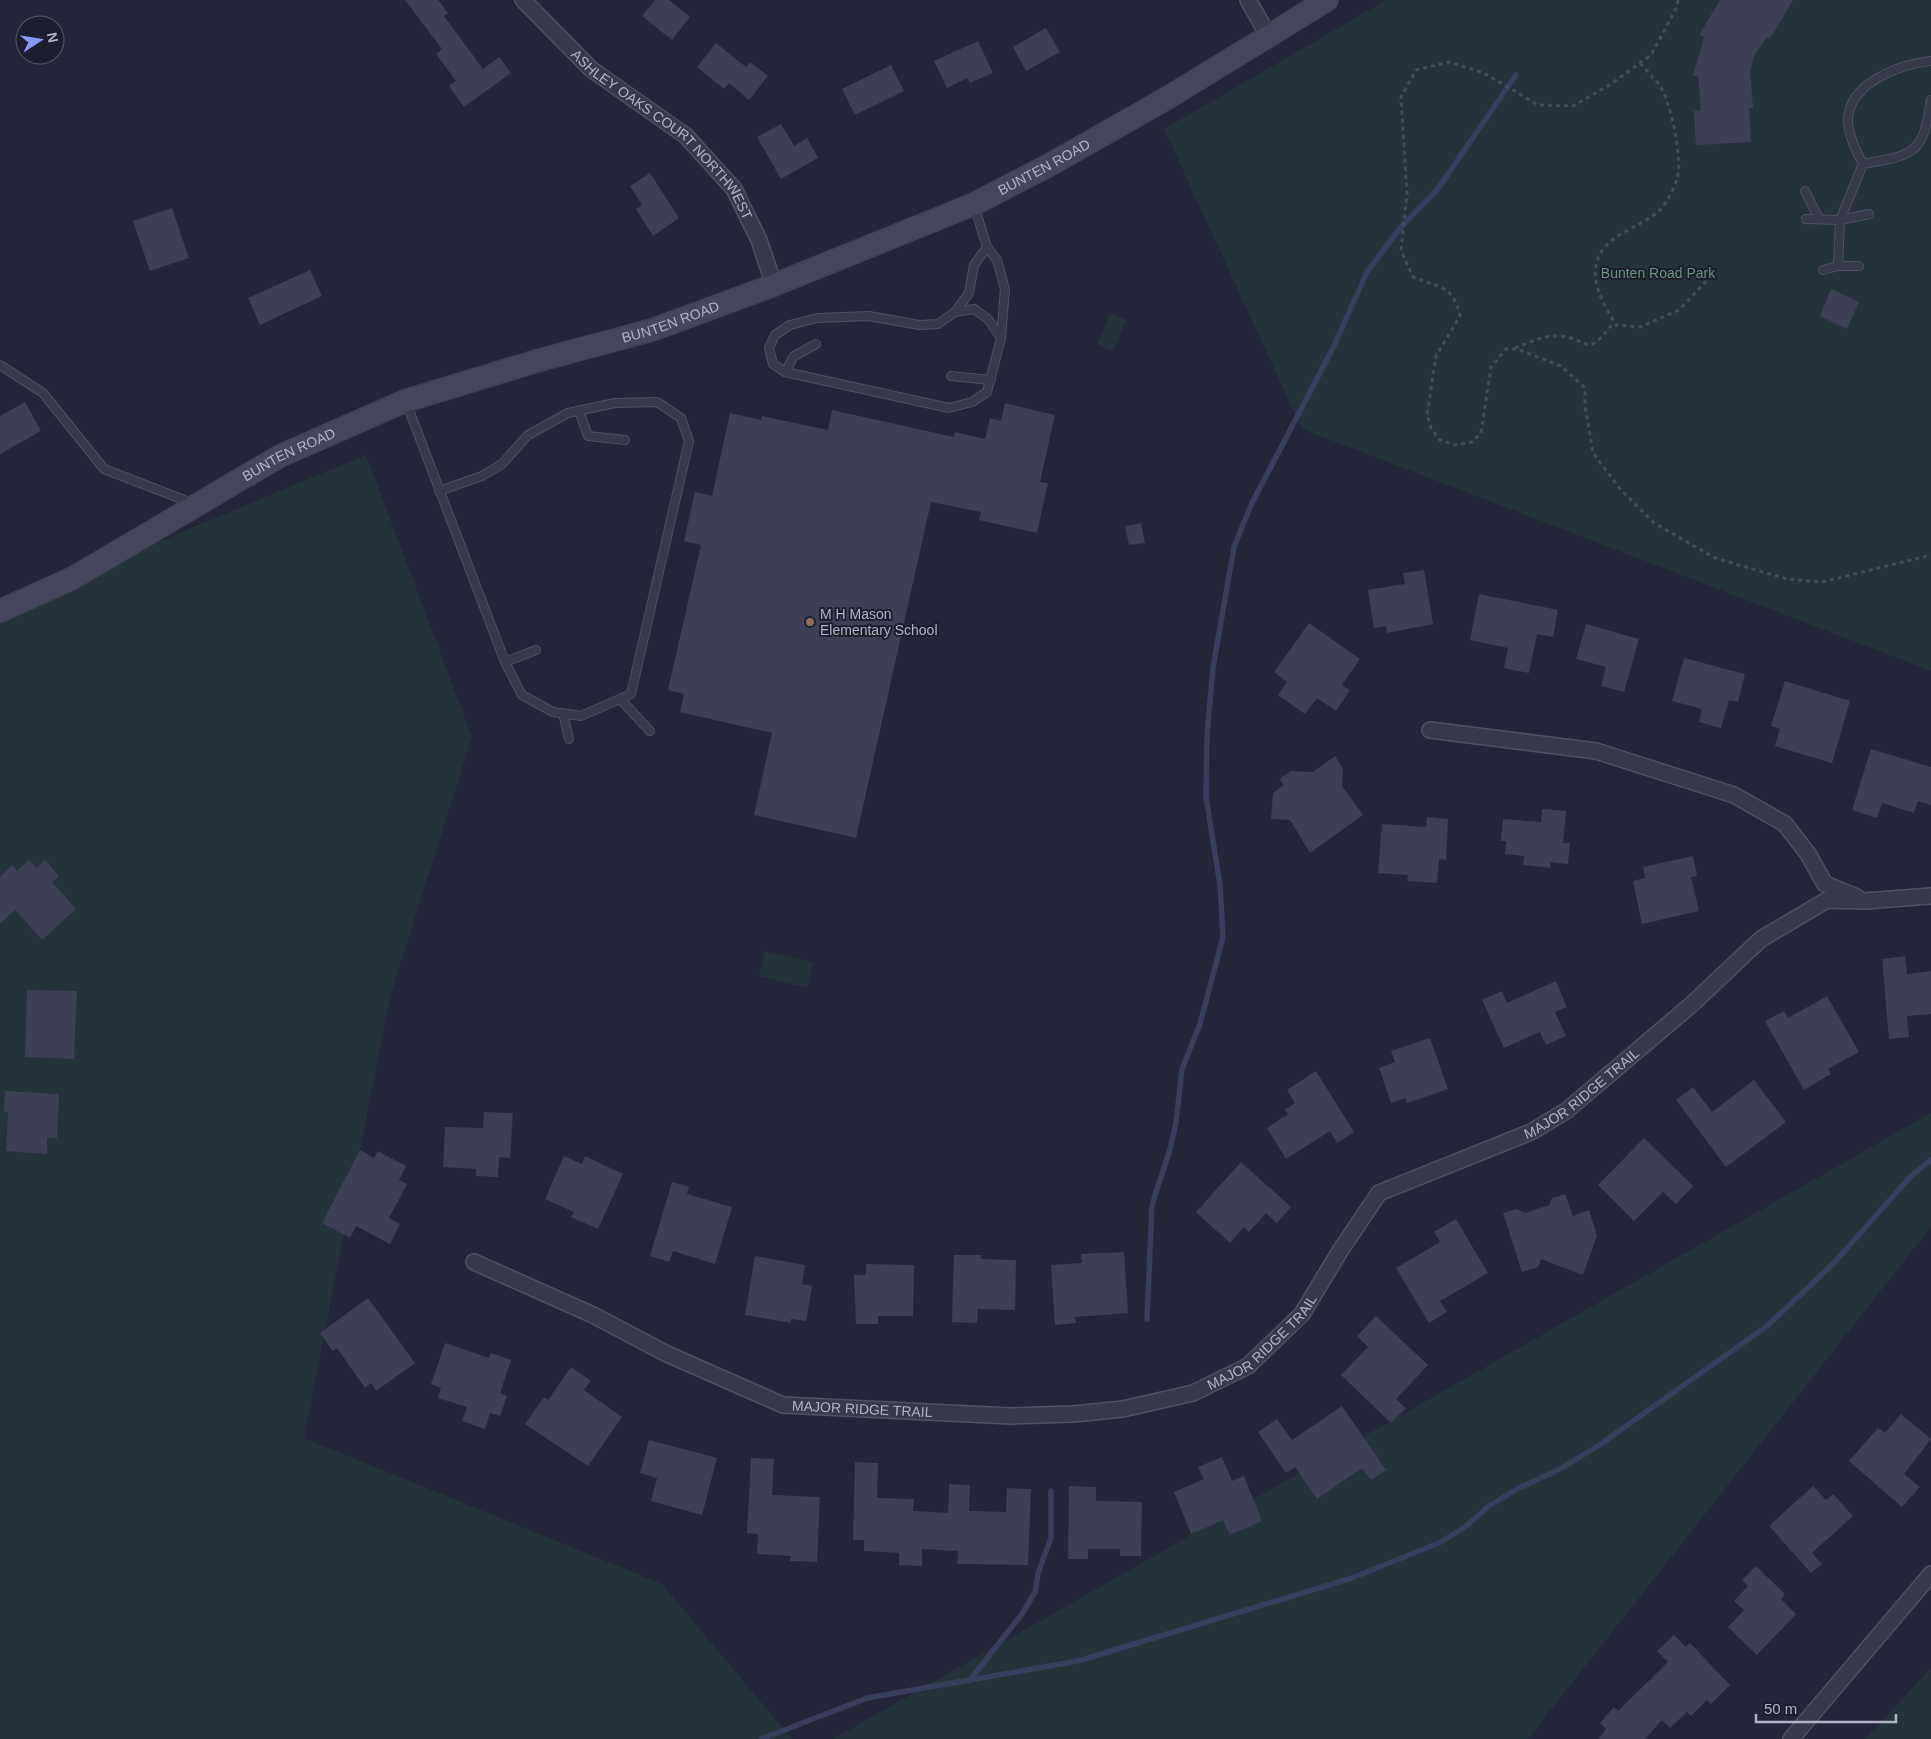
<svg xmlns="http://www.w3.org/2000/svg" width="1931" height="1739" viewBox="0 0 1931 1739" font-family="Arial,sans-serif">
	<rect width="100%" height="100%" fill="#222638"/>
	<path fill="#243239" d="M1386,0H1931V671L1302,429L1164,129Z
		M1110,313L1126,320L1113,351L1097,345Z
		M366,455L472,737L390,997L304,1438L662,1584L792,1739H0V603L24,598Z
		M765,951L813,962L807,988L759,976Z
		M1931,1113V1227L1528,1739H833Z
		M1931,1668V1739H1865Z"/>
	<g fill="none" stroke-linecap="round" stroke-linejoin="round">
		<path stroke="#373e5e" stroke-width="5.5" d="M1147,1319L1152,1205L1170,1149L1176,1123L1182,1069L1200,1024L1223,937L1220,885L1206,797L1207,734L1213,668L1234,547L1252,503L1334,346L1367,272L1401,227L1437,190L1516,75
			M969,1681L1022,1614L1035,1592L1038,1573L1051,1538V1491
			M761,1739L867,1698L1078,1661L1352,1578L1441,1542L1465,1527L1489,1506L1517,1489L1560,1469L1598,1446L1767,1326L1833,1264L1911,1176L1931,1160"/>
	</g>
	<path fill="#3d4055" d="M405,0H438L448,13L444,16L483,69L499,57L511,73L464,107L449,86L456,81L436,54L442,49Z
		M655,0H669L690,17L672,40L642,16Z
		M1720,0H1793L1770,39L1767,37L1754,56L1750,72L1753,108H1749L1751,142L1696,145L1694,111L1701,110L1698,76H1693L1704,37L1699,35Z
		M1046,28L1060,52L1026,71L1013,47Z
		M978,41L993,73L970,83L967,78L947,88L934,61Z
		M716,43L746,67L750,62L768,76L749,100L729,83L724,89L697,67Z
		M891,65L904,91L855,115L842,89Z
		M781,124L794,146L807,138L818,158L781,179L757,137Z
		M650,173L679,218L653,236L636,209L642,205L630,186Z
		M172,208L189,258L150,271L133,221Z
		M310,270L322,296L260,325L248,298Z
		M1831,289L1859,302L1847,329L1820,316Z
		M25,402L41,431L0,454V416Z
		M1005,403L1055,415L1040,482L1048,483L1037,533L979,520L981,512L931,502L856,838L754,815L772,733L680,712L684,694L668,690L701,545L684,541L695,492L712,496L730,413L761,420L762,416L828,430L832,410L954,437L955,432L985,439L990,418L1001,421Z
		M1141,523L1145,543L1129,545L1125,526Z
		M1424,570L1433,624L1387,633L1386,626L1374,628L1368,590L1405,584L1403,573Z
		M1479,594L1558,610L1553,637L1537,634L1529,673L1504,668L1508,648L1470,640Z
		M1309,623L1360,659L1342,685L1350,690L1336,711L1317,698L1305,714L1278,695L1287,682L1274,672Z
		M1586,624L1639,639L1624,692L1601,686L1606,667L1576,659Z
		M1684,658L1745,674L1738,702L1729,700L1721,728L1699,722L1702,709L1672,701Z
		M1785,681L1850,701L1832,763L1775,746L1780,729L1771,726Z
		M1871,749L1931,767V805L1918,801L1914,813L1882,803L1877,818L1852,810Z
		M1335,756L1343,768L1342,786L1363,815L1310,853L1290,820L1271,819L1273,793L1284,785L1279,779L1291,771L1313,772Z
		M1542,809L1566,811L1563,843H1570L1568,864L1550,862V868L1523,865L1524,856L1505,854L1506,841H1501L1503,819L1541,822Z
		M1427,817L1448,819L1446,860L1439,859L1437,883L1407,881L1408,875L1378,873L1382,824L1426,827Z
		M1693,856L1697,876L1691,877L1699,911L1642,924L1633,881L1645,878L1643,867Z
		M29,860L37,868L45,860L59,876L52,882L76,909L42,940L15,910L0,924V877L12,865L17,871Z
		M1905,956L1907,974L1931,971V1014L1907,1016L1909,1037L1889,1039L1882,959Z
		M1556,981L1567,1007L1555,1012L1566,1036L1546,1045L1540,1032L1504,1048L1482,1000L1502,991L1507,1003Z
		M27,990L77,991L74,1059L25,1057Z
		M1827,996L1859,1052L1828,1069L1831,1074L1804,1090L1765,1021L1784,1011L1788,1018Z
		M1430,1038L1448,1089L1407,1103L1405,1098L1391,1103L1379,1068L1395,1062L1391,1051Z
		M1316,1071L1354,1132L1337,1143L1330,1131L1286,1159L1267,1128L1288,1114L1285,1110L1295,1103L1287,1090Z
		M1754,1080L1786,1122L1726,1167L1676,1100L1693,1087L1712,1112Z
		M5,1091L59,1094L57,1138H47V1154L6,1151L8,1112H4Z
		M484,1112L513,1113L510,1158L499,1157L498,1177L476,1176V1169L443,1167L445,1127L483,1128Z
		M1644,1138L1693,1186L1676,1204L1663,1192L1634,1221L1598,1185Z
		M360,1150L374,1158L378,1151L406,1166L399,1180L407,1184L389,1218L400,1224L390,1244L356,1226L350,1238L322,1223Z
		M564,1156L582,1164L585,1156L623,1174L598,1229L571,1217L574,1212L545,1199Z
		M1241,1162L1291,1207L1277,1223L1266,1213L1249,1232L1244,1227L1230,1243L1196,1212Z
		M672,1182L689,1187L687,1194L732,1207L715,1264L673,1251L669,1262L650,1256Z
		M1565,1194L1573,1216L1589,1210L1597,1236L1583,1275L1541,1259L1538,1267L1522,1272L1503,1213L1516,1209L1526,1213L1549,1205L1552,1198Z
		M1456,1219L1488,1273L1440,1301L1447,1312L1429,1323L1396,1268L1440,1242L1434,1232Z
		M1124,1252L1128,1313L1075,1317L1076,1323L1055,1325L1051,1265L1082,1263L1081,1254Z
		M954,1255H981V1259L1016,1260L1015,1310L978,1309L977,1323L952,1322Z
		M755,1256L805,1265L802,1284L812,1286L806,1321L791,1319V1323L745,1315Z
		M866,1264L914,1265L913,1316H878V1324H856L854,1275H866Z
		M368,1298L415,1363L376,1391L371,1383L365,1388L337,1348L333,1351L320,1333Z
		M1376,1316L1428,1365L1396,1399L1406,1408L1391,1423L1341,1375L1368,1347L1357,1336Z
		M445,1343L489,1358L491,1353L511,1360L500,1393L507,1396L500,1416L490,1413L485,1429L462,1421L467,1407L438,1398L441,1388L431,1384Z
		M571,1367L591,1381L584,1390L622,1417L588,1466L525,1424L544,1397L548,1400Z
		M1342,1406L1386,1470L1371,1480L1362,1468L1317,1499L1295,1467L1286,1473L1258,1432L1277,1419L1292,1440Z
		M1901,1414L1931,1439L1904,1474L1920,1487L1902,1507L1849,1461L1878,1428L1885,1433Z
		M649,1440L717,1458L702,1515L651,1501L657,1478L640,1473Z
		M1222,1457L1232,1481L1244,1476L1262,1521L1230,1535L1223,1520L1191,1534L1174,1492L1204,1479L1198,1467Z
		M751,1458L774,1459L772,1495L820,1497L817,1562L790,1561L791,1556L757,1554L758,1534L747,1533Z
		M855,1462L878,1463L877,1498L914,1499L913,1511L948,1513L949,1484L970,1485L969,1511L1006,1512L1007,1488L1031,1489L1028,1565L957,1564L958,1551L922,1549V1566L899,1565V1553L864,1551V1540H853Z
		M1069,1486L1096,1487V1501L1142,1502L1141,1556H1120V1549H1088V1559H1068Z
		M1813,1486L1826,1500L1833,1494L1853,1516L1812,1553L1822,1564L1811,1573L1769,1526Z
		M1756,1566L1785,1594L1781,1599L1796,1614L1757,1655L1728,1627L1744,1610L1734,1601L1748,1586L1742,1580Z
		M1674,1635L1686,1647L1690,1643L1730,1685L1711,1704L1707,1700L1691,1716L1687,1712L1670,1728L1662,1720L1645,1739H1598L1606,1729L1600,1723L1614,1707L1618,1711L1668,1662L1657,1651Z"/>
	<g fill="none" stroke-linecap="round" stroke-linejoin="round">
		<g stroke="#4e5160" stroke-width="10">
			<path id="lane" d="M1863,164C1915,155 1923,154 1931,100
				M1805,191L1819,219
				M974,205L987,247L997,260L1005,289L1001,338L987,392L972,402L949,408L785,372L773,364L769,348L775,335L790,325L817,318L869,316L919,325L938,324L955,312L969,293L974,265L987,247
				M1806,219L1840,220L1869,214
				M1838,266H1859
				M1823,270L1838,266L1840,220L1863,164C1856,151 1849,137 1848,121C1848,83 1900,64 1931,61
				M955,312L974,309L988,319L1001,338
				M0,365L43,393L104,469L192,503
				M785,372L794,356L816,344
				M951,376L991,380
				M406,402L505,662L522,695L553,712L581,716L631,694L689,441L681,418L657,402L615,403L568,413L528,435L502,464L482,476L439,491
				M579,411L588,436L625,440
				M505,662L536,650
				M620,699L650,731
				M563,713L569,739"/>
		</g>
		<g stroke="#4e5160" stroke-width="18">
			<g id="street">
				<path id="s1" d="M523,0L591,69L686,136L734,189L759,240L774,285"/>
				<path d="M1248,0L1268,35"/>
				<path d="M1430,730L1596,751L1734,795L1785,824L1808,854L1825,884L1857,897"/>
				<path id="s2" d="M474,1262L593,1315L667,1354L783,1405L1011,1416L1073,1414L1123,1409L1193,1393L1248,1366L1302,1314L1340,1251L1379,1193L1531,1132L1566,1111L1691,1005L1761,939L1827,900L1865,901L1931,896"/>
				<path d="M1791,1739L1931,1574"/>
			</g>
		</g>
		<g stroke="#3f4251" stroke-width="24">
			<g id="secondary">
				<path id="s3" d="M0,611L73,578L280,456L405,401L540,360L652,330L774,285L974,204L1053,163L1169,97L1327,0"/>
			</g>
		</g>
		<path stroke="#424f56" stroke-width="3" stroke-dasharray="4 4" stroke-linecap="butt" d="M1678,0L1677,7L1651,55L1611,84L1573,106L1538,105L1484,73L1449,62L1416,70L1401,97L1407,194L1401,251L1413,277C1440,288 1453,285 1460,316L1436,356L1427,415L1431,428L1440,440L1455,445L1472,442L1481,433L1491,367L1506,349H1517L1561,366L1585,388V406L1593,453L1620,489L1654,523L1715,558L1787,579L1822,582L1931,555
			M1640,63C1647,71 1654,78 1660,86C1671,103 1683,159 1677,179C1675,187 1667,202 1661,209C1644,226 1612,232 1600,254C1587,278 1604,305 1616,325L1640,327L1679,310L1710,277
			M1515,348C1528,343 1544,335 1558,336C1592,338 1584,361 1614,322"/>
		<use href="#lane" stroke="#363948" stroke-width="8"/>
		<use href="#street" stroke="#363948" stroke-width="15"/>
		<use href="#secondary" stroke="#44475b" stroke-width="21"/>
	</g>
	<circle fill="#8d6e63" stroke="#1b1e2d" stroke-width="2" cx="810" cy="622" r="5"/>
	<g text-anchor="middle" stroke-width="4" stroke-linejoin="round" paint-order="stroke">
		<g font-size="14" fill="#b1b4c4" stroke="#1b1e2d">
			<text dy="5" stroke="none"><textPath href="#s1" startOffset="195">ASHLEY OAKS COURT NORTHWEST</textPath></text>
			<text dy="5" stroke="none"><textPath href="#s3" startOffset="1139">BUNTEN ROAD</textPath></text>
			<text dy="5" stroke="none"><textPath href="#s3" startOffset="734">BUNTEN ROAD</textPath></text>
			<text dy="5" stroke="none"><textPath href="#s3" startOffset="329">BUNTEN ROAD</textPath></text>
			<text dy="5" stroke="none"><textPath href="#s2" startOffset="1260">MAJOR RIDGE TRAIL</textPath></text>
			<text dy="5" stroke="none"><textPath href="#s2" startOffset="840">MAJOR RIDGE TRAIL</textPath></text>
			<text dy="5" stroke="none"><textPath href="#s2" startOffset="420">MAJOR RIDGE TRAIL</textPath></text>
		</g>
		<g font-size="14" fill="#69947d" stroke="#1b1e2d">
			<text x="1658" y="278">Bunten Road Park</text>
		</g>
		<g font-size="14" fill="#b1b4c4" stroke="#1b1e2d" text-anchor="start">
			<text x="820" y="619">M H Mason<tspan x="820" dy="16">Elementary School</tspan></text>
		</g>
	</g>
	<g transform="translate(40 40) rotate(78)"><circle r="24" fill="#1b1e2d" stroke="#575a69"/>
	<path d="M0-4L9 19L0 12L-9 19Z" fill="#8998f1"/>
	<text y="-8" font-size="14" font-weight="bold" text-anchor="middle" fill="#b1b4c4">N</text>
	</g>
	<path d="M1756 1714v8h140v-8" fill="none" stroke="#b1b4c4" stroke-width="2.5"/>
	<text x="1764" y="1714" font-size="15" fill="#b1b4c4" stroke="#1b1e2d" stroke-width="4" paint-order="stroke">50 m</text>
</svg>
